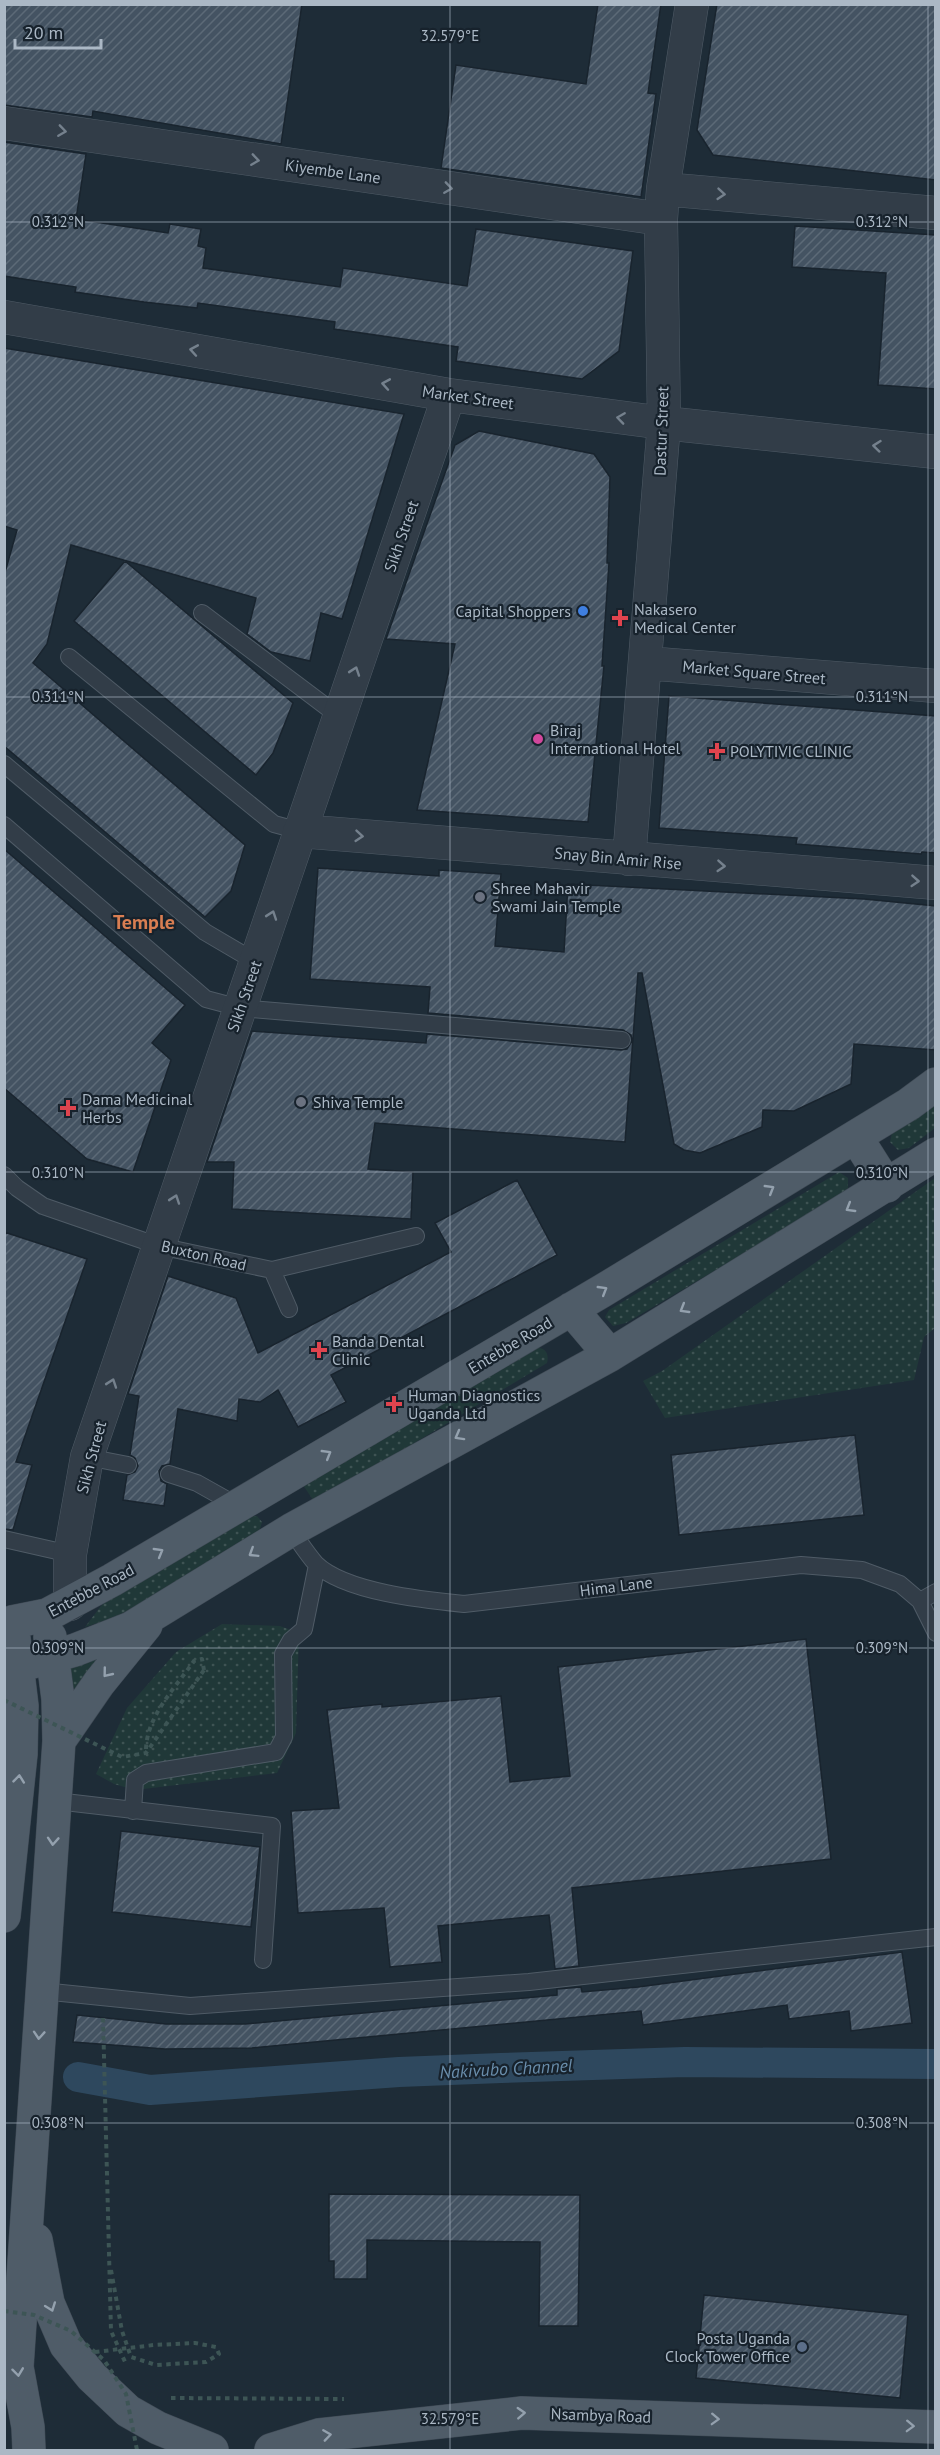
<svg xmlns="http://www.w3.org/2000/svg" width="940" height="2455" viewBox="0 0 940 2455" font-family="'PT Sans',sans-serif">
	<defs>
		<pattern id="grass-dots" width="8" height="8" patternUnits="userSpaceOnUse" patternTransform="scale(1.5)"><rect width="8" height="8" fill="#203838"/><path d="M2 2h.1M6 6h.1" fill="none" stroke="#3e5353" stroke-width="1.8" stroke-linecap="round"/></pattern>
		<pattern id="building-hatch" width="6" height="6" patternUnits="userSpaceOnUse" patternTransform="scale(1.5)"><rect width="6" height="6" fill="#445362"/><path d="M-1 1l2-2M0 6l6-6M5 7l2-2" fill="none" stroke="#5c6a77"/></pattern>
	</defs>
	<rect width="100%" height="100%" fill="#1e2c37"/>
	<path fill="url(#grass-dots)" d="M935,1099V1128L909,1148L898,1150L890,1142L892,1133Z
		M839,1172L848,1178V1188L836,1199L626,1323L613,1326L605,1317L609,1310Z
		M935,1178V1328L924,1337L914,1380L665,1418L643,1381L662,1371Z
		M533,1348C543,1347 550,1351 547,1363L315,1503L303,1485Z
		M250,1516H257L262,1522L258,1536L116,1617L85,1627L104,1602Z
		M222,1624L280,1626L299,1633L296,1733L277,1773L135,1790L114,1784L96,1774L127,1708L176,1652Z
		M109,1648L77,1702L60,1663Z"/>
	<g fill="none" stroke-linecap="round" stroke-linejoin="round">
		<path stroke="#2e485e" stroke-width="30" d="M78,2077L150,2090L399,2072L501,2068L685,2062L936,2064"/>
	</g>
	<path fill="url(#building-hatch)" stroke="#19242e" stroke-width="1.5" d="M4,4H302L281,144L93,111L92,117L4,105Z
		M598,4H661L648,93L656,94L641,197L441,168L456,65L586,84Z
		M717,4H936V180L713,155L697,130Z
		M4,142L86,154L76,219L168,233L170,224L201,229L198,246L206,248L203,268L340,287L343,268L467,286L476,229L633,251L619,351L582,379L456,361L458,347L334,329L335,322L198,303L197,308L144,302L75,292L76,287L4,276Z
		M795,226L936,235V389L878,385L886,273L792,267Z
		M4,348L404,414L342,619L321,613L310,661L271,652L247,634L256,598L71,545L47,644L33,663L245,845L231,891L205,917L4,746V576L17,530L4,526Z
		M479,431L594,454L610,477L607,563H609L602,666H604L588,822L417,810L455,644L386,639L455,445Z
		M125,561L293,703L273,753L256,775L74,621Z
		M669,696L936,716V853L922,852L921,854L796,844L797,838L659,828Z
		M4,849L185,1005L152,1043L171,1060L133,1172L87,1159L4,1088Z
		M318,868L439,876V870L501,874L495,946L564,952L568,884L864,899L936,906V1050L854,1044L851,1084L794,1111L763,1110L762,1127L700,1153L684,1150L674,1144L642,973H638L625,1142L375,1123L368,1169L413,1172L411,1219L232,1209L234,1162H207L252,1031L426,1043L427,1034L621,1050L627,1049L632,1041L631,1035L623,1030L428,1013L430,987L310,979Z
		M517,1180L557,1255L331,1375L346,1402L298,1427L278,1390L260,1402L239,1399L237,1421L178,1409L170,1464L162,1466L159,1471L161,1481L167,1484L164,1506L123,1500L127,1475L135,1472L138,1466L135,1458L130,1455L139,1396L128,1394L168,1276L236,1298L258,1353L451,1252L435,1223Z
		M4,1232L87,1259L16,1462L32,1465L13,1530L4,1529Z
		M855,1435L864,1515L679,1535L671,1455Z
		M806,1639L831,1859L572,1888L579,1966L555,1969L549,1915L438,1926L442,1962L390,1967L384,1908L298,1913L291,1811L339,1808L327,1710L382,1704V1707L501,1696L510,1782L570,1776L558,1667Z
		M121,1831L260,1847L251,1927L112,1912Z
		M902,1952L912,2023L851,2031L849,2011L789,2019L787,2005L643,2025L641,2011L252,2048L165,2049L73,2042L77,2015L166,2024H245L557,1995V1989L581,1987L582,1992L638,1987Z
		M329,2194L580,2195L578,2326H539L540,2242L367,2240V2279H334V2261H329Z
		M704,2295L908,2315L900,2398L696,2378Z"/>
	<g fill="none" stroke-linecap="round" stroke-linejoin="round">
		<g stroke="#4f5b66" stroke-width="18">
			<path id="service" d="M202,613L340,717
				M69,657L274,824L300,831
				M4,764L205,932L256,962
				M4,825L206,999L240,1008L622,1040
				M4,1175L17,1188L43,1206L159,1246L272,1270L416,1236
				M272,1270L289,1309
				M87,1457L128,1465
				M169,1474L197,1483L238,1506
				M291,1530C299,1541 307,1554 316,1564C345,1592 424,1600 464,1604L801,1565L862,1570L900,1584L920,1601L936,1633
				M4,1539L70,1554
				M920,1601L936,1592
				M56,1801L272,1826L263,1960
				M133,1811L135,1780L146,1773L276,1752L284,1737L283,1654L291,1640L304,1629L317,1565
				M42,1991L190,2006L529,1982L936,1937"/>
		</g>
		<g stroke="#4f5b66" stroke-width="34">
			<path id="minor" d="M4,123L661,219
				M663,189L936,213
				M4,317L449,395L664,423L936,452
				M645,663L936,686
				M300,831L936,883
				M629,859L664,423L661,219L663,189L692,4
				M70,1604V1554L87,1457L449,395"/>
		</g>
		<g stroke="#3e4954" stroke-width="34">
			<path id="primary" d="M856,1137L887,1186
				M571,1309L610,1355
				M19,1666L75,1650L131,1628L291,1530L610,1355L936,1154
				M59,1741L99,1683L146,1625
				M4,1916L21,1754L22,1706L12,1622L47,1615L112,1580L602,1291L909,1104L936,1084
				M36,2240L48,2303L66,2345L92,2377L128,2411L158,2428L212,2450
				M29,2450L28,2427L17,2367L59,1741L58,1699L50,1637
				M271,2450L319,2435L522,2413L936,2427"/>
		</g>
		<path stroke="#3d5555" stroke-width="4" stroke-dasharray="4.5 4.5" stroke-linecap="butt" d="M146,1749C147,1716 175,1688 194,1661L202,1659L204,1670
			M103,2018L111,2331L126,2364
			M111,2270L122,2331L131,2357L156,2365L206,2362L219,2354L216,2347L195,2343L154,2345
			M171,2398L344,2399"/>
		<use href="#service" stroke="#323d48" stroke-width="16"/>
		<use href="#minor" stroke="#323d48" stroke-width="33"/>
		<use href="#primary" stroke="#4f5c68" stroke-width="33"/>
		<path stroke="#3d5555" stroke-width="4" stroke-dasharray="4.5 4.5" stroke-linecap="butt" d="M4,1700L122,1757L146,1753L204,1670
			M4,2311L34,2315L71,2331L104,2360L126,2394L137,2450
			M95,2352L154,2345"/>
	</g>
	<defs><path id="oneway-chevron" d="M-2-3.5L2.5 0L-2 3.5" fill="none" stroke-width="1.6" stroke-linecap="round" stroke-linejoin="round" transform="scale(1.5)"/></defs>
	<g stroke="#75818d">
		<use href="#oneway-chevron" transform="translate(62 131) rotate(8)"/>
		<use href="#oneway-chevron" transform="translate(255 160) rotate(8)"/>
		<use href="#oneway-chevron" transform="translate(448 188) rotate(8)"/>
		<use href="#oneway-chevron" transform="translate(721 194) rotate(5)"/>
		<use href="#oneway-chevron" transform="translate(194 350) rotate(-170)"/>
		<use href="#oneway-chevron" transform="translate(386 384) rotate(-170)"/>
		<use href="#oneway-chevron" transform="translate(621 418) rotate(-172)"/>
		<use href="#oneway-chevron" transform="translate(877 446) rotate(-174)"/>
		<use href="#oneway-chevron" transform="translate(355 671) rotate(-71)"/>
		<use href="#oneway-chevron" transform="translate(359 836) rotate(5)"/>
		<use href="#oneway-chevron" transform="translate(721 866) rotate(4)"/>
		<use href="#oneway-chevron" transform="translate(915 881) rotate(4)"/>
		<use href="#oneway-chevron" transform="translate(272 915) rotate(-71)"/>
		<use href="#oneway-chevron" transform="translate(175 1199) rotate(-71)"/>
		<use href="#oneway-chevron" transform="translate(112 1383) rotate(-71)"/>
	</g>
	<g stroke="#94a1ae">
		<use href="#oneway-chevron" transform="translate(770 1189) rotate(-31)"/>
		<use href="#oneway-chevron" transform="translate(850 1208) rotate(149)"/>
		<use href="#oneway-chevron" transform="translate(603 1290) rotate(-31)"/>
		<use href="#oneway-chevron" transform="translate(684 1309) rotate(149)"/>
		<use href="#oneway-chevron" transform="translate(459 1436) rotate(151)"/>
		<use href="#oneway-chevron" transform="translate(327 1454) rotate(-31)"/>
		<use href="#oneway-chevron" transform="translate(159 1552) rotate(-30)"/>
		<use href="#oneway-chevron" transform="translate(253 1553) rotate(148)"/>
		<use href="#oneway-chevron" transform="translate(107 1673) rotate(129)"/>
		<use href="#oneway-chevron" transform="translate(19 1779) rotate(-84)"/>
		<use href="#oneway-chevron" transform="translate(53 1841) rotate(94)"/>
		<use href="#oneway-chevron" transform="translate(39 2035) rotate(94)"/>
		<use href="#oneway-chevron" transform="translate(51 2307) rotate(70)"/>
		<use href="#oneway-chevron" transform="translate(18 2372) rotate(83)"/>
		<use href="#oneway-chevron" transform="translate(521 2413) rotate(-3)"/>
		<use href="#oneway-chevron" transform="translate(715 2419) rotate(2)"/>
		<use href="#oneway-chevron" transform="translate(910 2426) rotate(2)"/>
		<use href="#oneway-chevron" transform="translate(327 2435) rotate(-8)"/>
	</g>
	<path fill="none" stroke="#abb8c5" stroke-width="1.5" stroke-opacity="0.45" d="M450,4V2450M928,4V2450M4,222H936M4,697H936M4,1172H936M4,1648H936M4,2123H936"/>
	<circle fill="#3f7fe0" stroke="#17222c" stroke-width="2" cx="583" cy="611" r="6"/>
	<g fill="#e0444e" stroke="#17222c" stroke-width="2">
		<path d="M617 609h6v6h6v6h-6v6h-6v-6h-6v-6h6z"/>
		<path d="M714 742h6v6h6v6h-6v6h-6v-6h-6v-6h6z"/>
		<path d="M65 1099h6v6h6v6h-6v6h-6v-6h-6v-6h6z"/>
		<path d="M316 1341h6v6h6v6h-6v6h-6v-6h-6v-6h6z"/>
		<path d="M391 1395h6v6h6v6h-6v6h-6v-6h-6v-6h6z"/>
	</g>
	<circle fill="#d1479c" stroke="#17222c" stroke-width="2" cx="538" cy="739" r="6"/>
	<g fill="#6b7280" stroke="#17222c" stroke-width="2">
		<circle cx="480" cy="897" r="6"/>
		<circle cx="301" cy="1102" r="6"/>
	</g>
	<circle fill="#5c6f8a" stroke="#17222c" stroke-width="2" cx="802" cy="2347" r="6"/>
	<g text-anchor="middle" stroke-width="4.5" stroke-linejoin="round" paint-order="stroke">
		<g font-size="16" fill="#abb8c5" stroke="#17222c">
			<text transform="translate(333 171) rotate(8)" y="6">Kiyembe Lane</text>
			<text transform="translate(468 397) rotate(8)" y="6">Market Street</text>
			<text transform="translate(661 431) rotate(-88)" y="6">Dastur Street</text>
			<text transform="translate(401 536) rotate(-71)" y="6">Sikh Street</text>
			<text transform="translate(754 672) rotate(5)" y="6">Market Square Street</text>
			<text transform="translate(618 858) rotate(5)" y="6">Snay Bin Amir Rise</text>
			<text transform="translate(244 996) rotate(-71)" y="6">Sikh Street</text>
			<text transform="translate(204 1255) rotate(13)" y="6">Buxton Road</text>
			<text transform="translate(510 1345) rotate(-31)" y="6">Entebbe Road</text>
			<text transform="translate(91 1457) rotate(-75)" y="6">Sikh Street</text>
			<text transform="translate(616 1586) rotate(-7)" y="6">Hima Lane</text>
			<text transform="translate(91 1590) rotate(-28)" y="6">Entebbe Road</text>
			<text transform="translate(601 2415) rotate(2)" y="6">Nsambya Road</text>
		</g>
		<g font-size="16" fill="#abb8c5" stroke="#17222c" text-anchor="start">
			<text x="634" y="615">Nakasero<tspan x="634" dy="18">Medical Center</tspan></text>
			<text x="571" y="617" text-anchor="end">Capital Shoppers</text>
			<text x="550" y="736">Biraj<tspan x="550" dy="18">International Hotel</tspan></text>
			<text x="730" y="757">POLYTIVIC CLINIC</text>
			<text x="492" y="894">Shree Mahavir<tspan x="492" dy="18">Swami Jain Temple</tspan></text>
			<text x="82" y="1105">Dama Medicinal<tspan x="82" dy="18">Herbs</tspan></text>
			<text x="313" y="1108">Shiva Temple</text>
			<text x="332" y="1347">Banda Dental<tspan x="332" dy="18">Clinic</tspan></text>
			<text x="408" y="1401">Human Diagnostics<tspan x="408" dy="18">Uganda Ltd</tspan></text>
			<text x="790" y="2344" text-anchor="end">Posta Uganda<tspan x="790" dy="18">Clock Tower Office</tspan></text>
		</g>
		<g font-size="18" font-style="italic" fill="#698dab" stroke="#17222c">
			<text transform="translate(506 2069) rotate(-3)" y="6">Nakivubo Channel</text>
		</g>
		<g font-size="20" font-weight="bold" fill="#d97e52" stroke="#17222c">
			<text x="144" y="929">Temple</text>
		</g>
	</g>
	<g font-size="15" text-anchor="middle" fill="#abb8c5" stroke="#17222c" stroke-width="4.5" stroke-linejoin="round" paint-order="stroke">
		<text x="450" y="41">32.579°E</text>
		<text x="58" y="227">0.312°N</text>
		<text x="882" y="227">0.312°N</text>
		<text x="58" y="702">0.311°N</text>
		<text x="882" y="702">0.311°N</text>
		<text x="58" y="1178">0.310°N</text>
		<text x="882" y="1178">0.310°N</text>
		<text x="58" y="1653">0.309°N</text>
		<text x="882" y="1653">0.309°N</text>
		<text x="58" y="2128">0.308°N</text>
		<text x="882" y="2128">0.308°N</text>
		<text x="450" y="2424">32.579°E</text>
	</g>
	<rect width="940" height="2455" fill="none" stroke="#abb8c5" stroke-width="12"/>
	<path d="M15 39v9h86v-9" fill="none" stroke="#abb8c5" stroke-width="3"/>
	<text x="24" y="39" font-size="18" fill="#abb8c5" stroke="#17222c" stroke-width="4.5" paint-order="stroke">20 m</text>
</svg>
